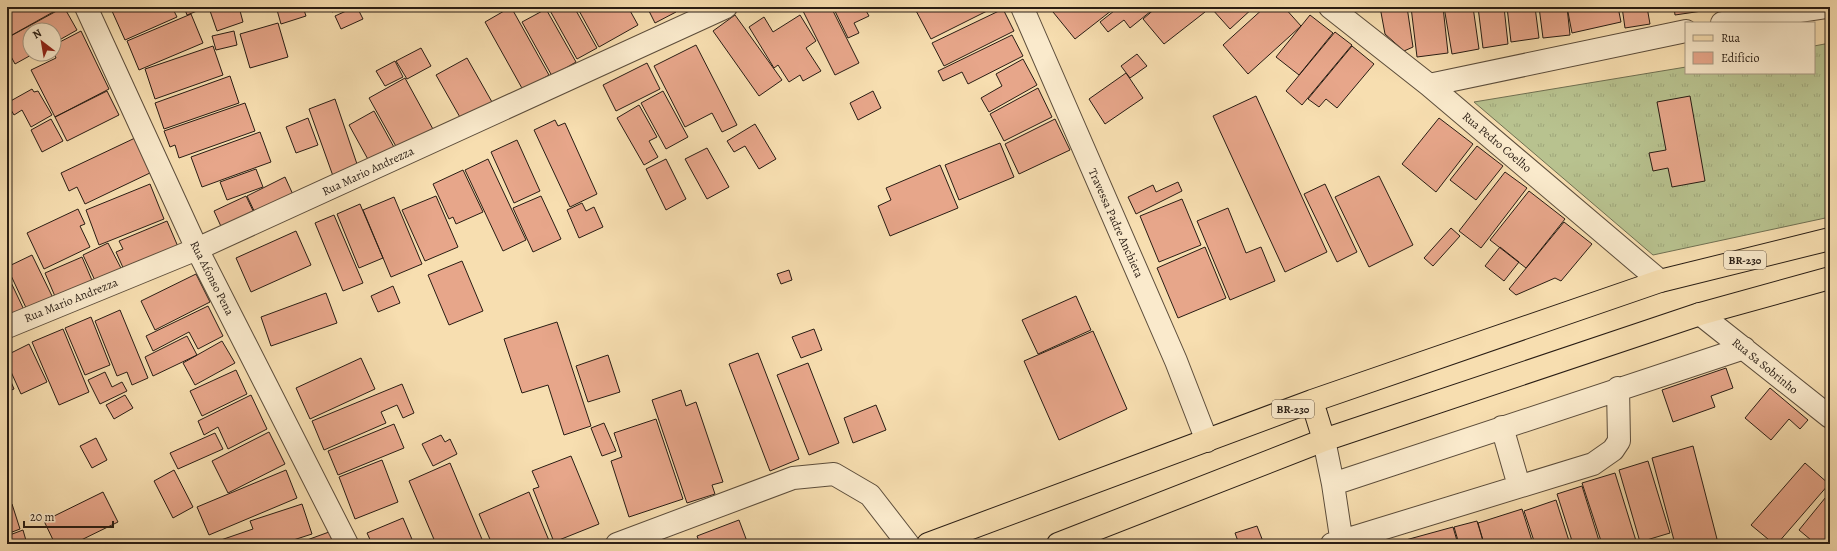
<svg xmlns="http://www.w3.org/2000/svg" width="1837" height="551" viewBox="0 0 1837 551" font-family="Alegreya,serif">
	<defs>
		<pattern id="grass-tufts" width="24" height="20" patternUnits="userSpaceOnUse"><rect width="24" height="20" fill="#b8c28f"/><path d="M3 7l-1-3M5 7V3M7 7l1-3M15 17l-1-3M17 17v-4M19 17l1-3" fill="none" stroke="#9ea67a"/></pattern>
	</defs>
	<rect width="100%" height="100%" fill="#f7deb0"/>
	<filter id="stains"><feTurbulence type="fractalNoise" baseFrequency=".005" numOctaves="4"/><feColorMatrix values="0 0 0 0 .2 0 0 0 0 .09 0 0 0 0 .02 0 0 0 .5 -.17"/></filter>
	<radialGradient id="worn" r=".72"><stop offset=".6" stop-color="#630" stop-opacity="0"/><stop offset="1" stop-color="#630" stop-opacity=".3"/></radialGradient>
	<path fill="url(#grass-tufts)" stroke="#707052" d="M1830,43V217L1653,255L1474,102L1686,67V73H1814V46Z"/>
	<path fill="#e7a68a" stroke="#291d14" d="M7,7H62L12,35L7,25Z
		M64,7L77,30L54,43V30H30V54H33L15,64L7,49V38Z
		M122,7H172L177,17L125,40L112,11Z
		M184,7H207L187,15Z
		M239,7L243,22L217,31L209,8Z
		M287,7H303L306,16L281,24L277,10Z
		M330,7H343L332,12Z
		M355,7H357L363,19L341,29L335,16Z
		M511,7L549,75L523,90L485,22Z
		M548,7H574L597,48L577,59Z
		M577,7H628L638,25L599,47Z
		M647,7H674L676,12L655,23Z
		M801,7H831L859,63L835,75Z
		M833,7H864L869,16L854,23L859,33L848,38Z
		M914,7H988L989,10L931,39Z
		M1059,7H1116L1075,39L1053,12Z
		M1119,7H1156L1130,28L1124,20L1108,32L1100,22Z
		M1157,7H1201L1205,12L1164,44L1143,19Z
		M1215,7H1254L1230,29L1212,9Z
		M1265,7H1284L1301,26L1248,74L1223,45Z
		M1380,7H1407L1413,47L1404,51L1385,34Z
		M1411,7H1443L1448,53L1417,57Z
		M1444,7H1473L1479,49L1452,54Z
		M1478,7H1504L1508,44L1483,48Z
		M1507,7H1535L1539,38L1511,42Z
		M1539,7H1567L1570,35L1543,38Z
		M1567,7H1618L1621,22L1572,33Z
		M1622,7H1647L1650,24L1625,28Z
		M1674,7H1702V11L1675,15Z
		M546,9L576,62L552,76L522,22Z
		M1003,9L1014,31L944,66L932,43Z
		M191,14L203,43L139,70L127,41Z
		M735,15L782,80L759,96L713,31Z
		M800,15L816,41L806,48L821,71L803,81L800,75L789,82L778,65L774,68L749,27L764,17L773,32Z
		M1310,15L1333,33L1299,75L1276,57Z
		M278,23L288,57L250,68L240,34Z
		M81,31L109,89L55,117L31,70L56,58L54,53V45Z
		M234,31L237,45L216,50L212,36Z
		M1335,32L1352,45L1302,105L1286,91Z
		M1012,35L1023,56L968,84L962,72L943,81L938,71Z
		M696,45L737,125L722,132L712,113L685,127L654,66Z
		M213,46L223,75L155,99L145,69Z
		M1352,46L1374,64L1337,108L1326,99L1319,107L1308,99Z
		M421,48L431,66L407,79L396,61Z
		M1137,54L1147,66L1130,78L1121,66Z
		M467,58L492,102L461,119L436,75Z
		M1023,59L1037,85L989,112L981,98L1002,86L996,74Z
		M395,61L403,77L385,86L376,71Z
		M647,63L660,89L616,111L603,85Z
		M1126,73L1143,98L1105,124L1089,99Z
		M230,76L239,103L164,129L155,103Z
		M405,78L434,131L398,150L369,98Z
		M1038,88L1052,117L1004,141L990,114Z
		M32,89L34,92L38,91L52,115L31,127L22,110L14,115L7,103Z
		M107,91L119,115L67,141L55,117Z
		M663,91L688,137L666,149L641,103Z
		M873,91L881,108L858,120L850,103Z
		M1256,96L1327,252L1285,272L1213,116Z
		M1690,96L1705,181L1672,187L1668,168L1653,171L1649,153L1666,150L1657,102Z
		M335,99L358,167L333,176L309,109Z
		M245,103L255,131L179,158L175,145L170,147L164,131Z
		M639,105L657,137L649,141L658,157L644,165L617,118Z
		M374,111L395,149L370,163L349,125Z
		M308,118L318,145L296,153L286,127Z
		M1439,118L1473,144L1436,192L1402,164Z
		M51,119L63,141L42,152L31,130Z
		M1055,119L1070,150L1019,174L1005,144Z
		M555,120L558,126L565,123L597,194L570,207L534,130Z
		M755,124L776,159L759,169L745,146L734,152L727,141Z
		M260,132L271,162L202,187L191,157Z
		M135,138L152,172L85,204L77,187L69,191L61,173Z
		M517,140L540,191L514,203L491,152Z
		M1000,143L1014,177L959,200L945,165Z
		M1477,146L1503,166L1476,200L1450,180Z
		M707,148L729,187L707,199L685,159Z
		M488,159L526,240L503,251L465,170Z
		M666,159L686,199L666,210L646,169Z
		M940,165L958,208L890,236L878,206L891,200L886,188Z
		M256,169L263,187L227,200L220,182Z
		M463,170L483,212L456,224L453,217L449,219L433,184Z
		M1505,172L1527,188L1481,248L1459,231Z
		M1379,176L1413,245L1369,267L1335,197Z
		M285,177L295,199L257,217L247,196Z
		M1178,182L1182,191L1136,214L1128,197L1153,185L1156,192Z
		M150,184L164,219L99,245L86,210Z
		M1325,184L1357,252L1337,262L1304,194Z
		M1529,191L1565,219L1526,268L1490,240Z
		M246,196L256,217L224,233L214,211Z
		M436,196L458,247L425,261L402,210Z
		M541,196L561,239L533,252L513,208Z
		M394,197L422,264L391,277L363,210Z
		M1182,199L1201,245L1159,262L1140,216Z
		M582,203L586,211L594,207L603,227L579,238L567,210Z
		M360,204L383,258L359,268L337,214Z
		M1228,208L1246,253L1261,247L1275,281L1230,300L1197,221Z
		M78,209L85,224L80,226L90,247L44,269L27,233Z
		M334,215L363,283L343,291L315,223Z
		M167,221L179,249L125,272L116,252L123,249L119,241Z
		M1564,222L1592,244L1561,281L1555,278L1516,295L1509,289Z
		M1451,228L1460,236L1433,266L1424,258Z
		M296,231L311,265L251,292L236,258Z
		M108,243L124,274L98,287L83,255Z
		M1205,247L1226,298L1178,318L1157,268Z
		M1500,247L1519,262L1504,281L1485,266Z
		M32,255L54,300L28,312L7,267Z
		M82,257L94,285L57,301L45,273Z
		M462,261L483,311L449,325L428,275Z
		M789,270L792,280L781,284L777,274Z
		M7,274L25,312L7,321Z
		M196,274L210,302L155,330L141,301Z
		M393,286L400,303L378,312L371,296Z
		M326,293L337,323L271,346L261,317Z
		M1076,296L1091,330L1038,354L1022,320Z
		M208,306L223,336L198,349L189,332L153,351L146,336Z
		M120,310L148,378L132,385L127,372L117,376L95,321Z
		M91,317L110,365L85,375L65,328Z
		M557,322L591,426L564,435L548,385L522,393L504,339Z
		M63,329L89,392L59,405L32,342Z
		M814,329L822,350L801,358L792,337Z
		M1093,331L1127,409L1059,440L1024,361Z
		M187,336L197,355L153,376L145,357Z
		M222,341L235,363L195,385L183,363Z
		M29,344L47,382L21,394L7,363V355Z
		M758,353L799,459L770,471L729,364Z
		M608,355L620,392L588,402L576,366Z
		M361,358L375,389L310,419L296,388Z
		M808,363L839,443L809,455L777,375Z
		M1726,368L1733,388L1711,396L1715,407L1673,422L1662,390Z
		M236,370L247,394L202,416L190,391Z
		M7,372L14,389L7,392Z
		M105,372L112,387L122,382L127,391L100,404L88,380Z
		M402,384L414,413L403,418L397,405L381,412L386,423L324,450L312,421Z
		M1770,388L1808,420L1800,429L1789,419L1771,440L1745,418Z
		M681,390L686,406L696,402L723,482L712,485L715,494L687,503L652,400Z
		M125,395L133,408L114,419L106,405Z
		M251,395L267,429L228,449L218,427L204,435L198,421Z
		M876,405L886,430L853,443L844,418Z
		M656,419L683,499L629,517L611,461L622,457L614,433Z
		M604,423L616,451L602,456L591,428Z
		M394,424L404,448L338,475L328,451Z
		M269,432L285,464L228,493L212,461Z
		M215,433L223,449L178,469L170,453Z
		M441,435L445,442L450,439L457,454L433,466L422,444Z
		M96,438L107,460L92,468L80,446Z
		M1693,446L1717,539L1703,544H1675L1652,458Z
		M571,456L599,524L554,542L533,489L539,487L532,471Z
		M382,460L398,502L355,519L339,477Z
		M1648,461L1670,533L1640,542L1619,470Z
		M450,463L484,544H436L409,481Z
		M1805,463L1829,484L1777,544H1774L1751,525Z
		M174,470L193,507L173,518L154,481Z
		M286,470L297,498L209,535L197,507Z
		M1615,473L1637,544H1602L1582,483Z
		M1582,486L1600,544H1573L1557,494Z
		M103,492L118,522L73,544H55L44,521Z
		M529,492L550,543L492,544L479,514Z
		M1830,492V544H1808L1811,540L1799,530Z
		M1556,500L1570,544H1535L1524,511Z
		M12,504L20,529L7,534V506Z
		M302,504L312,534L281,544H215V542L253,529L250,521Z
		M1522,509L1533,544H1484L1478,523Z
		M403,518L414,544H372L367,533Z
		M739,520L748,544H700L697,536Z
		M1477,521L1484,544H1459L1454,527Z
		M1257,526L1264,544H1239L1235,533Z
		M1453,527L1458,544H1403L1402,541Z
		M23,530L27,544H7V536Z
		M329,532L334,544H296Z"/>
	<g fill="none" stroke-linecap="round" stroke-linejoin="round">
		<g stroke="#5c4d3b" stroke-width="24">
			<path id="minor" d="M86,7L197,249L347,544
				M1022,7L1176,361L1207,441
				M1330,7L1429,85L1660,281
				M1722,23L1827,7
				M1429,85L1686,31
				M1700,314L1830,417
				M7,327L197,249L726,7
				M1502,427L1519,486
				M1324,440L1333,484L1342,544
				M1333,484L1744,348
				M617,544L793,478L834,474L870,495L908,544
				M1332,544L1593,464L1613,450L1619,441L1618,388"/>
		</g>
		<g stroke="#291d14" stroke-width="24">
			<path id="primary" d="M1312,401L1324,440
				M928,544L1312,401L1660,281L1830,239
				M1058,544L1324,440L1700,314L1830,278"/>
		</g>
		<use href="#minor" stroke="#faeacc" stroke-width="22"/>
		<use href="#primary" stroke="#f7deb0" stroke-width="22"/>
	</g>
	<g text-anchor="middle" stroke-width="3" stroke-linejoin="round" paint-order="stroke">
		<g fill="#faeacc" stroke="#685a4b" stroke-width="1">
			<rect x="1724" y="251" width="42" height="18" rx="3"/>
			<rect x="1272" y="400" width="42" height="18" rx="3"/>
		</g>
		<g font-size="11" font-weight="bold" fill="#291d14">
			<text x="1745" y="264">BR-230</text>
			<text x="1293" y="413">BR-230</text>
		</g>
		<g font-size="12" fill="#291d14" stroke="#faeacc">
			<text transform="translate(1497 142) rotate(40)" y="4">Rua Pedro Coelho</text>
			<text transform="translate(368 171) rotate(-25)" y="4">Rua Mario Andrezza</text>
			<text transform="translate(1116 223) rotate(66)" y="4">Travessa Padre Anchieta</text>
			<text transform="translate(212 278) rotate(63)" y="4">Rua Afonso Pena</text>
			<text transform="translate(71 300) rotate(-22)" y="4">Rua Mario Andrezza</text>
			<text transform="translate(1765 366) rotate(39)" y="4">Rua Sa Sobrinho</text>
		</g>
	</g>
	<rect width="1837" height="551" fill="none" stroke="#f7deb0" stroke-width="24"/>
	<rect x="8" y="8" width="1821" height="535" fill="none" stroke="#291d14" stroke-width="2"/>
	<rect x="12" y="12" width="1813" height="527" fill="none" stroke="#291d14"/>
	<rect x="1685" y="22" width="130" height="52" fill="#faeacc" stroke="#a69882"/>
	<rect x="1693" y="35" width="20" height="6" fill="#f7deb0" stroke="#a69882"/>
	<text x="1721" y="42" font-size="12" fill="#291d14">Rua</text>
	<rect x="1693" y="52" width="20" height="12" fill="#e7a68a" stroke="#a69882"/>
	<text x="1721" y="62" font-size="12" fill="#291d14">Edifício</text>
	<g transform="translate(42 42) rotate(329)"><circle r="19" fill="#faeacc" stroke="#a69882"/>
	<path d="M0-3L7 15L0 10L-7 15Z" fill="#8f2418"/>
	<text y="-6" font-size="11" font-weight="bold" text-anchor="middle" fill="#291d14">N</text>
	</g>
	<path d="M24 521v6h89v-6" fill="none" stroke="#291d14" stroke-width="2"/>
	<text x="30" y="521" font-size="12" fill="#291d14" stroke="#faeacc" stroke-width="3" paint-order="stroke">20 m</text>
	<rect width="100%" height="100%" filter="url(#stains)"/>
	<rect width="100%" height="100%" fill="url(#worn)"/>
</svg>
